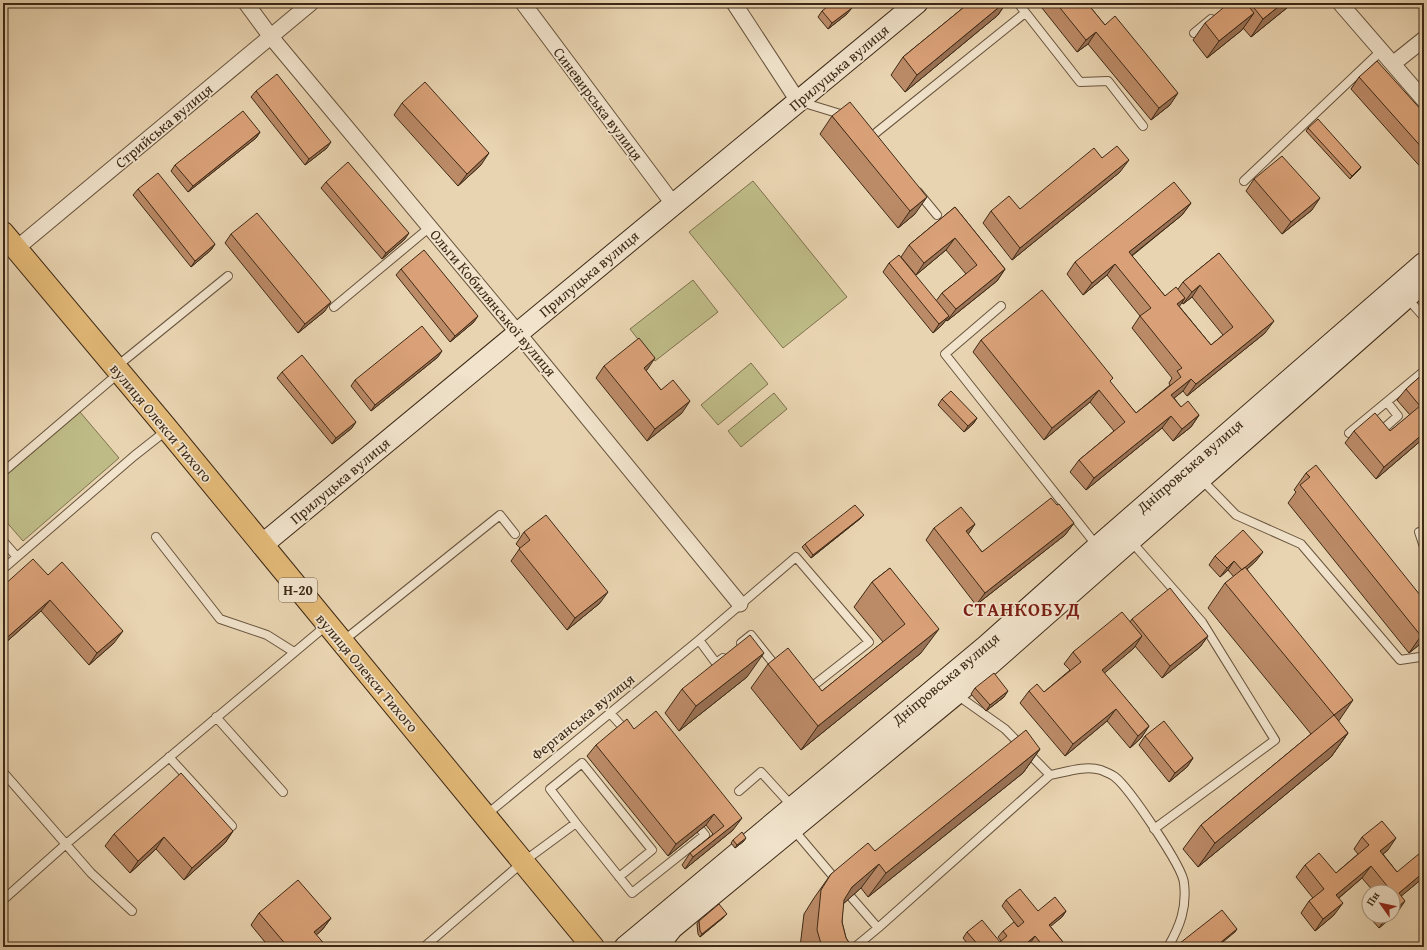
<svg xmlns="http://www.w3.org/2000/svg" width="1427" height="950" viewBox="0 0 1427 950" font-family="'Gentium Book Plus',serif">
	<rect width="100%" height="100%" fill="#e9d4b1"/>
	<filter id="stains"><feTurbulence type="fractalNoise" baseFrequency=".005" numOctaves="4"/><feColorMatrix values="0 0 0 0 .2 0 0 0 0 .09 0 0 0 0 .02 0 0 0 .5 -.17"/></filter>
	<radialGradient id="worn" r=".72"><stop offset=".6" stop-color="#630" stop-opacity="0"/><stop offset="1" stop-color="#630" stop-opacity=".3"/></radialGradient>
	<path fill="#bebb87" stroke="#7e724e" d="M753,181L847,297L783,348L689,232Z
		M693,280L718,312L655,361L630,329Z
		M751,363L768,384L718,425L701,405Z
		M774,393L787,409L741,447L728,431Z
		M80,412L119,458L23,541L3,518V478Z"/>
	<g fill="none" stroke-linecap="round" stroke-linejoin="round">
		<g stroke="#68543d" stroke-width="10">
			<path id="lane" d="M1018,3L1080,82L1108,81L1143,126
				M1194,33L1211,19
				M801,102L847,116
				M872,136L1025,13
				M1244,181L1381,51
				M918,192L937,215
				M1407,298L1424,317
				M1001,306L945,354L1097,546
				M334,307L430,227
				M116,367L228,276
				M1379,427L1382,430L1398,416L1387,402
				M1349,433L1424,371
				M3,472L119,373
				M1201,479L1236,515L1301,544L1400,660L1420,657L1424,654
				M1419,532L1424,547
				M156,537L220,619L267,635L294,652
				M1130,540L1202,622L1275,740L1154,829
				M3,541L17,557
				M3,569L134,456L167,430
				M699,640L716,663L723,658
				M343,641L500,515L515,534
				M741,643L751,635L778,669
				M957,695L1005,729L1050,775
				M610,713L627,732
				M216,717L283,792
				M169,757L232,826
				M3,772L91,873L132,911
				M739,791L761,772L792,806
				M486,815L699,640L796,557L869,642L809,689
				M576,823L550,789L582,763L652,850L619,877
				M793,829L837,881
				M845,890L878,928
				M3,900L66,844L327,625
				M424,947L523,862L576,823L632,893L705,835L701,830
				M855,947L878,928L1050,775C1066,772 1085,765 1101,770C1105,772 1111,774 1115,777C1129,788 1183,867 1184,883C1187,908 1180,926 1168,947"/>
		</g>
		<g stroke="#68543d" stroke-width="17">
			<path id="street" d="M246,3L271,37L518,333L740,604
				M523,3L674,205
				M734,3L798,101
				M1340,3L1424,100
				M1394,63L1424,39
				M17,248L311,3"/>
		</g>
		<g stroke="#3d2916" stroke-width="23">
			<path id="secondary" d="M262,545L917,3
				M625,947L986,646L1097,547L1424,263
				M657,947L672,928L956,694L1424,282"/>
		</g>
		<g stroke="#3d2916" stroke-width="24">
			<path id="primary" d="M3,233L164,425L593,947"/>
		</g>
		<use href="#lane" stroke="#f1e3cc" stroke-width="8"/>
		<use href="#street" stroke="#f1e3cc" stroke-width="15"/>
		<use href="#secondary" stroke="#f1e3cc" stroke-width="21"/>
		<use href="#primary" stroke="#e4ba78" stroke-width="22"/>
	</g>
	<path fill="#bb8a67" stroke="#3d2916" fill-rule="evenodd" d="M969,3H1006L998,15L905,92L891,75L903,57Z
		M1038,3H1087L1170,105L1151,120L1088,44L1077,52Z
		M1249,3H1293L1251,37L1243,28L1242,30L1207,58L1193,40L1205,23L1248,5Z
		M822,11L847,14L828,29L818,17Z
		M1359,77L1424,113V171L1351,89Z
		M256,91L327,148L305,165L251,97Z
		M402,103L481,165L458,186L394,115Z
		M832,116L915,214L898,228L820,134Z
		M1308,128L1361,167L1359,170L1350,179L1306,131Z
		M260,132L256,138L188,192L171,171L175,165Z
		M1102,158L1120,172L1012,260L983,223L991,211L1020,209Z
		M1254,179L1312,210L1282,234L1246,191Z
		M326,182L405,239L382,259L321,188Z
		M138,189L215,244L211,250L191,267L133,195Z
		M1191,203L1182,215L1132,256L1165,296L1178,289L1183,282L1219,253L1265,333L1187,396L1183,391L1174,398L1181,407L1199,415L1191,427L1173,441L1162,428L1086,490L1070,472L1079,460L1114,431L1090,402L1044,440L973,352L981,340L1110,382L1136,413L1170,385L1169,383L1172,378L1132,328L1140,316L1107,275L1083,295L1067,274L1075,262ZM1192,297L1223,335L1211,345L1179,306L1182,302L1183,304Z
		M955,207L1005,269L997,281L947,321L946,320L942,325L933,333L883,272L889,263L936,301L942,293L966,274L946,250L916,275L901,257L909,245Z
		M231,234L325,311L298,333L225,243Z
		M401,269L474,322L450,342L396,275Z
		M438,357L371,411L351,386L355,380Z
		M604,366L646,371L661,390L682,413L647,441L596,378Z
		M282,372L352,428L332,444L277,378Z
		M1424,373V438L1376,479L1345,443L1354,431H1390L1410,415L1397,400L1406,389Z
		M942,399L977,418L973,424L964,432L938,405Z
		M1306,473L1424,600V649L1423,650L1419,645L1409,653L1288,503L1296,492L1294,490Z
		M1057,505L1074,523L1065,535L976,605L926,540L934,528L975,524L968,534L982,552Z
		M864,515L861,518L811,558L802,547L805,544Z
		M524,532L600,603L567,630L511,561L520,548L516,544Z
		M1215,556L1256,561L1247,569L1338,721L1348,733L1331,757L1198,867L1183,849L1201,825L1311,734L1208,608L1225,583L1234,577L1228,570L1220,577L1209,565Z
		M890,568L921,653L801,750L751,688L768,664L822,691L883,642L854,607L872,582Z
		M48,575L114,643L89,665L41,611L3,645V586Z
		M1132,619L1208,636L1200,647L1162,678L1135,646L1134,648L1104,673L1149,726L1141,738L1130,748L1107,721L1065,756L1020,703L1029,691L1044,692L1070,670L1064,664L1073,652L1130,622Z
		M747,677L679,731L665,713L682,689Z
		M975,688L1004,697L986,711L971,694Z
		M634,729L733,830L685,869L682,865L690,853L713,834L706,825L668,856L587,756L596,745Z
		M1145,736L1193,758L1187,767L1169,782L1139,745Z
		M1040,749L1023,773L868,897L861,888L843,904L842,922L846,938L852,947H800L804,914L814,898L831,874L875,851Z
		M233,831L225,843L184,880L156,849L130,873L105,846L114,834Z
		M1362,837L1388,850L1383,854L1397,872L1423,878L1401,896L1397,913L1379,928L1364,911L1369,904V916H1393V892H1374L1362,878L1339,898L1334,915L1315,931L1301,913L1309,901L1313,898L1296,877L1305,865L1336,873L1358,854L1354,849Z
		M733,840L744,841L735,848L731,843Z
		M1006,900L1038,911H1066L1062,917L1050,926L1067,947H1035L1031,942L1029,944L1032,947H970L963,938L967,932L1000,942L1001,941L998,937L1003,931L1018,927L1002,906Z
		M259,913L331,918L322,930L316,935L327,947H269L251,925Z
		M724,917L700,937L698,934L697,924L699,921Z"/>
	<path fill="#997154" stroke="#3d2916" d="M1004,3H1006L998,15L905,92L917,75Z
		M1283,3H1293L1251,37L1263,19Z
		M852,8L847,14L828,29L832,23Z
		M1254,13L1242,30L1207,58L1219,41Z
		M1096,32L1088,44L1077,52L1086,40Z
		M1178,93L1170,105L1151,120L1159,108Z
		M260,132L256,138L188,192L193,186Z
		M331,142L327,148L305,165L309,159Z
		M489,153L481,165L458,186L467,174Z
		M1129,160L1120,172L1012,260L1020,248Z
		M1361,167L1359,170L1350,179L1352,176Z
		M927,197L915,214L898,228L910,211Z
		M1320,198L1312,210L1282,234L1291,222Z
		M1191,203L1182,215L1121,264L1129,252Z
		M409,233L405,239L382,259L386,253Z
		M955,238L946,250L916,275L924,263Z
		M215,244L211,250L191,267L195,261Z
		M1115,264L1107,275L1083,295L1092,283Z
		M1005,269L997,281L947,321L956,309Z
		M1200,285L1192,297L1183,304L1192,292Z
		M1185,298L1177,310V304Z
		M331,302L325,311L298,333L305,324Z
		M478,316L474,322L450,342L455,336Z
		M949,316L942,325L933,333L939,324Z
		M1274,321L1265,333L1187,396L1196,384Z
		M442,351L438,357L371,411L375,405Z
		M655,358L647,370L635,379L644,368Z
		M1191,379L1183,391L1163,407L1171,395Z
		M1099,390L1090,402L1044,440L1052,428Z
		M690,401L682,413L647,441L655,429Z
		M1199,415L1191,427L1173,441L1182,429Z
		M1171,416L1162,428L1086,490L1094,478Z
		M977,418L973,424L964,432L968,426Z
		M356,422L352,428L332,444L336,438Z
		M1424,433V438L1376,479L1384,467Z
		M864,515L861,518L811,558L813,555Z
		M1074,523L1065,535L976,605L985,593Z
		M975,524L967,536L966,531Z
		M1263,552L1256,561L1236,579L1242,570Z
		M1234,561L1228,570L1220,577L1227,568Z
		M608,592L600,603L567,630L575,618Z
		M50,600L41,611L3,645V641Z
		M939,629L921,653L801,750L818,726Z
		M123,631L114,643L89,665L97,653Z
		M1424,634V638L1419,645L1409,653L1421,636Z
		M1142,636L1134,648L1094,682L1102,670Z
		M1208,636L1200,647L1162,678L1170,666Z
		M764,653L747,677L679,731L696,706Z
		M1008,691L1004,697L986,711L990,705Z
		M1353,700L1336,725L1334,715Z
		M1116,709L1107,721L1065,756L1073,744Z
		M1149,726L1141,738L1130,748L1138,736Z
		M1348,733L1331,757L1198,867L1215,843Z
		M1040,749L1023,773L868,897L886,873Z
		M1193,758L1187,767L1169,782L1175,773Z
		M714,814L706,825L668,856L676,844Z
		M742,818L733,830L685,869L693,857Z
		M233,831L225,843L184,880L192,868Z
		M164,837L156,849L130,873L138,861Z
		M746,838L744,841L735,848L737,845Z
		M1396,838L1388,850L1372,863L1380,851Z
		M879,864L861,888L834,912L852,887Z
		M1371,866L1362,878L1328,907L1336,895Z
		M1424,872V877L1423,878L1393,903L1399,893Z
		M1405,901L1397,913L1379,928L1387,916H1393V911Z
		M1343,903L1334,915L1315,931L1323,919Z
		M1066,911L1062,917L1045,931L1049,925Z
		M727,914L724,917L700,937L702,934Z
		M331,918L322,930L306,944L314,932Z
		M1237,929L1235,932L1217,947H1215Z
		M1035,936L1031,942L1025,947L1028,942Z"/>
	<path fill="#daa178" stroke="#3d2916" d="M832,3H848L852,8L832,23L822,11Z
		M969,3H1004L917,75L903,57Z
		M1056,3H1087L1105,25L1115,16L1178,93L1159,108L1096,32L1086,40Z
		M1229,3H1246L1254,13L1219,41L1205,23Z
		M1250,3H1283L1263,19Z
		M1377,61L1424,113V150L1359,77Z
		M277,74L331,142L309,159L256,91Z
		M425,82L489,153L467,174L402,103Z
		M850,102L927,197L910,211L832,116Z
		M243,111L260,132L193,186L175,165Z
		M1318,119L1361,167L1352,176L1308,128Z
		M1117,146L1129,160L1020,248L991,211L1009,196L1020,209L1094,148L1102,158Z
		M1282,156L1320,198L1291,222L1254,179Z
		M348,162L409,233L386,253L326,182Z
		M158,173L215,244L195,261L138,189Z
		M1174,182L1191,203L1129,252L1165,296L1176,287L1185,298L1177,304L1211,345L1233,327L1200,285L1192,292L1183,282L1219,253L1274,321L1196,384L1191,379L1171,395L1181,407L1188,401L1199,415L1182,429L1171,416L1094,478L1079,460L1125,422L1099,390L1052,428L981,340L1042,290L1113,378L1110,381L1136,413L1181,377L1177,371L1182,368L1140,316L1151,308L1115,264L1092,283L1075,262Z
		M955,207L1005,269L956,309L942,293L977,265L955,238L924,263L909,245Z
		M257,213L331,302L305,324L231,234Z
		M424,250L478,316L455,336L401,269Z
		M899,255L949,316L939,324L889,263Z
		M422,326L442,351L375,405L355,380Z
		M639,338L655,358L644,368L661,390L673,380L690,401L655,429L604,366Z
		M302,355L356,422L336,438L282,372Z
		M1424,373V433L1384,467L1354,431L1375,413L1390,431L1420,406L1406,389Z
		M951,391L977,418L968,426L942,399Z
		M1316,465L1424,600V634L1421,636L1300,485L1310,477L1306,473Z
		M1051,498L1057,505L1059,504L1074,523L985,593L934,528L961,507L975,524L966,531L982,552Z
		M855,505L864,515L813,555L805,544Z
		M546,515L608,592L575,618L519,549L530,540L524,532Z
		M1243,530L1263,552L1242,570L1234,561L1227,568L1215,556Z
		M33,559L48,575L62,562L123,631L97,653L50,600L3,641V586Z
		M1245,567L1353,700L1334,715L1348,733L1215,843L1201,825L1334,715L1225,583Z
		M890,568L939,629L818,726L768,664L788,648L822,691L905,624L872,582Z
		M1170,588L1208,636L1170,666L1132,619Z
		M1122,612L1142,636L1102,670L1149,726L1138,736L1116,709L1073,744L1029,691L1037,684L1044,692L1081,662L1073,652Z
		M750,635L764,653L696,706L682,689Z
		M994,673L1008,691L990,705L975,688Z
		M656,711L742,818L693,857L690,853L724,826L714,814L676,844L596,745L627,719L634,729Z
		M1164,721L1193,758L1175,773L1145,736Z
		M1026,730L1040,749L886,873L879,864L852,887L844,900L842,922L846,938L852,947H822L817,930L821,890L831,874L868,843L875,851Z
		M181,773L233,831L192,868L164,837L138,861L114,834Z
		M1382,821L1396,838L1380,851L1397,872L1420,853L1424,857V872L1399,893L1405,901L1393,911V892H1381L1388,887L1371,866L1336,895L1343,903L1323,919L1309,901L1324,889L1305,865L1319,853L1336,873L1369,845L1362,837Z
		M742,832L746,838L737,845L733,840Z
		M298,880L331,918L314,932L327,947H288L259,913Z
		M1020,889L1038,911L1055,897L1066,911L1049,925L1067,947H1044L1035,936L1028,942L1032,947H980L967,932L982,920L1000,942L1007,936L1003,931L1014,922L1018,927L1024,922L1006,900Z
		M719,904L727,914L702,934L700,931L699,921Z
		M1222,910L1237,929L1215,947H1175Z"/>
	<g text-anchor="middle" stroke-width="3.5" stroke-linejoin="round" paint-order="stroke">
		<rect fill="#f1e3cc" stroke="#73614d" stroke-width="1" x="279" y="578" width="38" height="24" rx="3"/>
		<g font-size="14" font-weight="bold" fill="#3d2916">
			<text x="298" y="595">Н-20</text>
		</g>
		<g font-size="15" fill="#3d2916" stroke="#f1e3cc">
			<text transform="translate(839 68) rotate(-40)" y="5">Прилуцька вулиця</text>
			<text transform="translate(598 104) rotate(53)" y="5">Синевирська вулиця</text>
			<text transform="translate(164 126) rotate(-40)" y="5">Стрийська вулиця</text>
			<text transform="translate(589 274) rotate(-40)" y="5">Прилуцька вулиця</text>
			<text transform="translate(493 303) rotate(50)" y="5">Ольги Кобилянської вулиця</text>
			<text transform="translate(161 423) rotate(50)" y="5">вулиця Олекси Тихого</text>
			<text transform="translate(1190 466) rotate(-41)" y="5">Дніпровська вулиця</text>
			<text transform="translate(340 481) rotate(-40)" y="5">Прилуцька вулиця</text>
			<text transform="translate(367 673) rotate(50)" y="5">вулиця Олекси Тихого</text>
			<text transform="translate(946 679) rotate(-40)" y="5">Дніпровська вулиця</text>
			<text transform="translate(583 717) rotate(-39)" y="5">Ферганська вулиця</text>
		</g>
		<g font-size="19" font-weight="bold" letter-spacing="1" fill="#7a1f14" stroke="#f1e3cc">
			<text x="1022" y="616">СТАНКОБУД</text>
		</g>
	</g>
	<rect width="1427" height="950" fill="none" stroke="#e9d4b1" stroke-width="16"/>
	<rect x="4" y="4" width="1419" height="942" fill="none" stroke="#3d2916" stroke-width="2"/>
	<rect x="8" y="8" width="1411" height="934" fill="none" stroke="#3d2916"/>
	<g transform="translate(1381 904) rotate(303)"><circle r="19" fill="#f1e3cc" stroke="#a99983"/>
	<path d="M0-3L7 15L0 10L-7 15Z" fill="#8f2418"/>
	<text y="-6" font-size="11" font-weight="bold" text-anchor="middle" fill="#3d2916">Пн</text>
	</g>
	<rect width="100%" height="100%" filter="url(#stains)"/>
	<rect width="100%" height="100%" fill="url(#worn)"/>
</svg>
